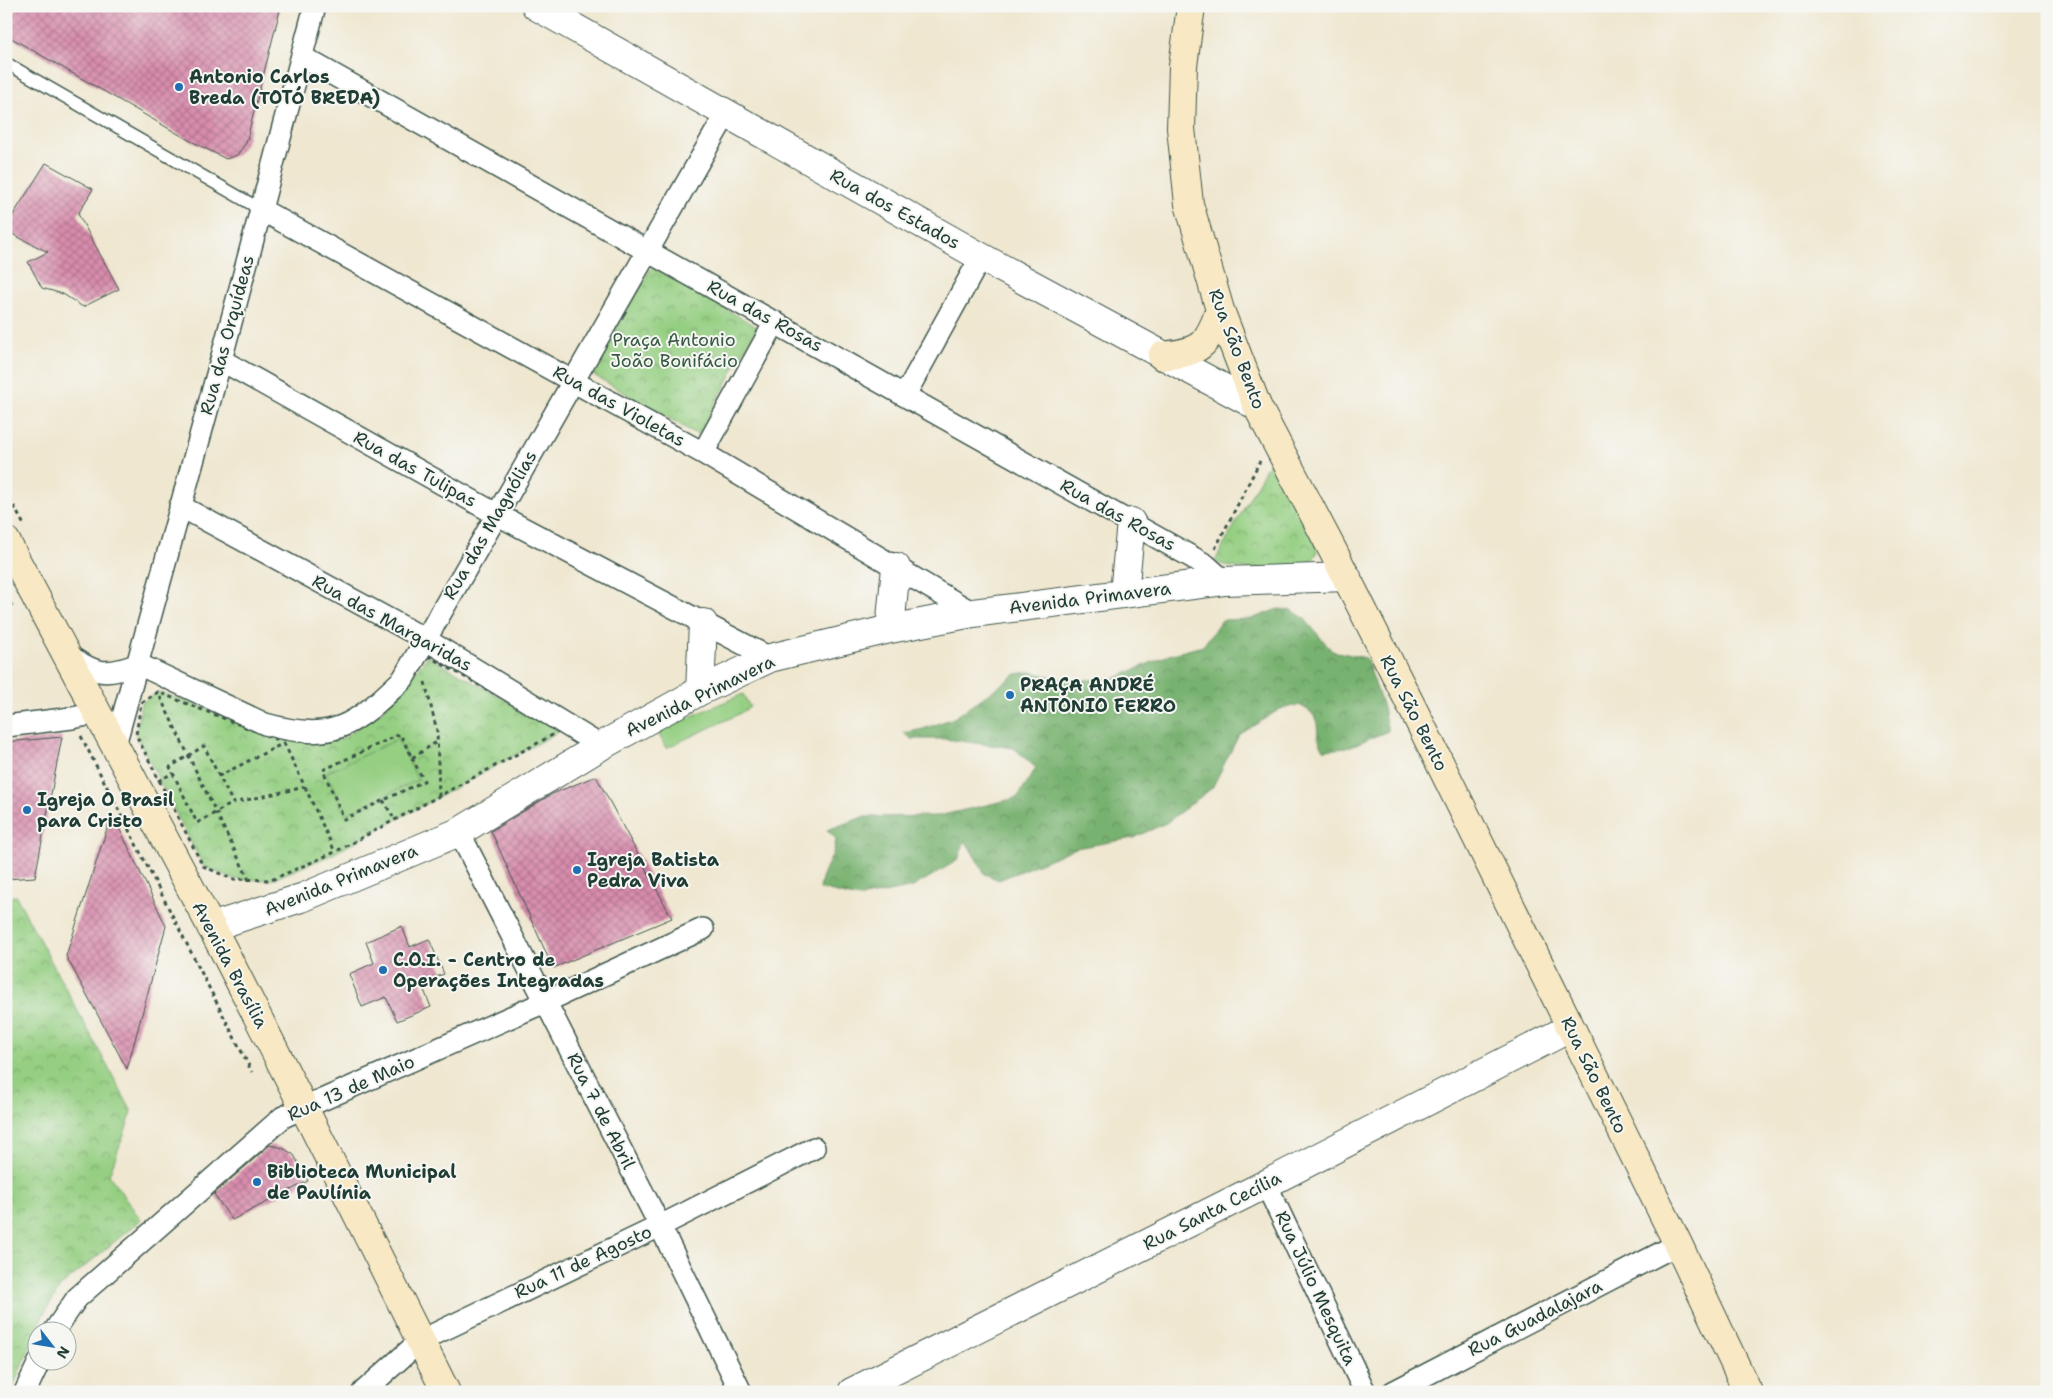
<svg xmlns="http://www.w3.org/2000/svg" width="2053" height="1398" viewBox="0 0 2053 1398" font-family="'Shantell Sans',sans-serif">
	<defs>
		<pattern id="forest-crowns" width="20" height="18" patternUnits="userSpaceOnUse" patternTransform="scale(1.25)"><rect width="20" height="18" fill="#78b270"/><path d="M2 6a3 3 0 1 1 6 0M12 15a3 3 0 1 1 6 0" fill="none" stroke="#62925d"/></pattern>
		<pattern id="park-crowns" width="20" height="18" patternUnits="userSpaceOnUse" patternTransform="scale(1.25)"><rect width="20" height="18" fill="#95cf82"/><path d="M2 6a3 3 0 1 1 6 0M12 15a3 3 0 1 1 6 0" fill="none" stroke="#79a96b"/></pattern>
		<pattern id="building-cross-hatch" width="8" height="8" patternUnits="userSpaceOnUse" patternTransform="scale(1.25)"><rect width="8" height="8" fill="#d98dad"/><path d="M0 0l8 8M0 8l8-8" fill="none" stroke="#af748e"/></pattern>
	</defs>
	<rect width="100%" height="100%" fill="#f6f6f2"/>
	<filter id="ink" filterUnits="userSpaceOnUse"><feTurbulence type="fractalNoise" baseFrequency=".02" numOctaves="2"/><feDisplacementMap in="SourceGraphic" scale="10" xChannelSelector="R" yChannelSelector="G"/><feConvolveMatrix kernelMatrix="1 2 1 2 8 2 1 2 1" color-interpolation-filters="sRGB"/></filter>
	<filter id="wash" filterUnits="userSpaceOnUse"><feTurbulence type="fractalNoise" baseFrequency=".0096" numOctaves="4" result="noise"/><feDisplacementMap in="SourceGraphic" scale="20" xChannelSelector="R" yChannelSelector="G"/><feGaussianBlur stdDeviation="1.12" result="paint"/><feColorMatrix in="noise" values="0 0 0 0 0 0 0 0 0 0 0 0 0 0 0 0 0 1.4 0 .05"/><feComposite in="paint" operator="in"/></filter>
	<g filter="url(#wash)">
		<rect width="100%" height="100%" fill="#efe7d0"/>
		<path fill="url(#forest-crowns)" stroke="#4c7852" d="M1278,609L1291,610L1303,617L1332,651L1366,658L1382,704L1388,731L1346,748L1325,750C1309,732 1329,719 1299,705L1280,709L1239,735L1212,788L1166,823L1133,838L1076,848L999,880L985,874L965,840L958,860L913,887L859,898L820,889C822,867 835,859 836,839L827,830L863,817L938,816L1017,798L1036,768L1014,748L945,739H912L904,733L923,729L954,718L1016,674L1030,672L1071,681L1115,678L1169,655L1203,646L1222,620L1251,619Z"/>
		<path fill="url(#park-crowns)" stroke="#5a865b" d="M652,267L757,327L698,435L590,373Z
			M1270,461L1315,542L1317,553L1311,562L1302,565C1274,567 1240,575 1215,561Z
			M428,656L560,731L331,855L271,880L232,879L203,866L136,735L141,703L158,692L199,705L275,739H342L382,711Z
			M16,896L132,1112L109,1175L141,1220L61,1286L43,1315L11,1392H6V897Z"/>
		<path fill="#95cf82" stroke="#5a865b" d="M743,694L750,707L737,715L666,748L657,731Z
			M398,739L418,780L346,814L326,773Z"/>
		<g id="blocks">
			<path fill="url(#building-cross-hatch)" d="M6,6H281L246,143L237,155L226,159L187,139L6,35Z
				M46,163L93,189L78,214L119,289L83,307L63,294L42,288L28,262L48,252L6,231V226Z
				M62,737L35,877L6,879V742Z
				M596,776L672,918L553,968L491,831L552,794Z
				M112,813L166,926L127,1069L66,956Z
				M402,926L410,947L429,939L444,974L421,983L431,1007L397,1021L386,997L362,1007L349,974L374,963L366,942Z
				M270,1145L283,1148L294,1155L308,1181L232,1220L214,1194Z"/>
		</g>
	</g>
	<g filter="url(#ink)">
		<use href="#blocks" fill-opacity="0" stroke="#3e564b" stroke-width="1"/>
		<g fill="none" stroke-linecap="round" stroke-linejoin="round">
			<g stroke="#3e564b" stroke-width="14">
				<path id="service" d="M6,63L260,209"/>
			</g>
			<g stroke="#3e564b" stroke-width="24">
				<path id="minor" d="M302,57L1206,565L1224,581
					M260,209L703,453L973,613
					M221,360L496,514L770,658
					M905,395L981,257
					M703,453L775,322
					M180,506L425,639L601,746
					M66,653C93,674 106,677 138,664
					M138,664L265,724C335,743 353,726 403,679L726,114
					M6,726L72,718L98,713
					M115,745L221,360L315,6
					M459,832L660,1226L741,1392
					M1266,1184L1365,1392
					M55,1330L77,1298L283,1117L545,1002L703,929
					M25,1392L40,1360
					M363,1392L420,1341L660,1226L814,1148
					M1393,1392L1678,1244"/>
			</g>
			<g stroke="#3e564b" stroke-width="30">
				<path id="tertiary" d="M536,6L981,257L1257,406
					M1124,593L1131,522
					M890,629L896,567
					M700,691L703,623
					M211,927L304,897L459,832L601,746L700,691L770,658L890,629L973,613L1224,581L1347,577
					M852,1392L1266,1184L1570,1028"/>
			</g>
			<g stroke="#3e564b" stroke-width="30">
				<path id="secondary" d="M1191,6L1183,66L1181,128L1189,204L1220,310L1257,406L1333,551L1418,719L1678,1244L1748,1392
					M1162,356C1201,352 1207,346 1220,310
					M6,541L223,949L304,1108L446,1392"/>
			</g>
			<path stroke="#3e564b" stroke-width="3" stroke-dasharray="4 4" stroke-linecap="butt" d="M6,492L24,525
				M1215,549L1260,461
				M6,596L12,606
				M428,656L560,731L335,852L271,880L232,879L203,866L136,735L141,703L158,692L275,739H342L382,711Z
				M425,682L437,731L439,796
				M160,697L249,880
				M81,736L252,1072
				M284,743L305,787L233,803L219,776Z
				M412,758L424,781L344,819L323,770L400,734L412,758L438,741
				M219,776L204,746L170,767L197,823L233,803
				M158,781L173,773
				M305,787L335,852
				M383,800L393,817"/>
			<use href="#service" stroke="#fff" stroke-width="11"/>
			<use href="#minor" stroke="#fff" stroke-width="21"/>
			<use href="#tertiary" stroke="#fff" stroke-width="28"/>
			<use href="#secondary" stroke="#f8e8c3" stroke-width="28"/>
		</g>
	</g>
	<g fill="#1f6fb2" stroke="#f6f6f2" stroke-width="2">
		<circle cx="179" cy="87" r="5"/>
		<circle cx="1010" cy="695" r="5"/>
		<circle cx="27" cy="810" r="5"/>
		<circle cx="577" cy="870" r="5"/>
		<circle cx="383" cy="970" r="5"/>
		<circle cx="257" cy="1182" r="5"/>
	</g>
	<g text-anchor="middle" stroke-width="4" stroke-linejoin="round" paint-order="stroke">
		<g font-size="18" font-weight="bold" fill="#1f3d34" stroke="#f6f6f2" text-anchor="start">
			<text x="189" y="83">Antonio Carlos<tspan x="189" dy="21">Breda (TOTÓ BREDA)</tspan></text>
			<text x="1020" y="691">PRAÇA ANDRÉ<tspan x="1020" dy="21">ANTONIO FERRO</tspan></text>
			<text x="37" y="806">Igreja O Brasil<tspan x="37" dy="21">para Cristo</tspan></text>
			<text x="587" y="866">Igreja Batista<tspan x="587" dy="21">Pedra Viva</tspan></text>
			<text x="393" y="966">C.O.I. - Centro de<tspan x="393" dy="21">Operações Integradas</tspan></text>
			<text x="267" y="1178">Biblioteca Municipal<tspan x="267" dy="21">de Paulínia</tspan></text>
		</g>
		<g font-size="18" fill="#1f3d34" stroke="#f6f6f2">
			<text transform="translate(895 209) rotate(29)" y="6">Rua dos Estados</text>
			<text transform="translate(765 316) rotate(29)" y="6">Rua das Rosas</text>
			<text transform="translate(227 335) rotate(-75)" y="6">Rua das Orquídeas</text>
			<text transform="translate(1237 349) rotate(69)" y="6">Rua São Bento</text>
			<text transform="translate(619 406) rotate(29)" y="6">Rua das Violetas</text>
			<text transform="translate(415 469) rotate(29)" y="6">Rua das Tulipas</text>
			<text transform="translate(1118 515) rotate(29)" y="6">Rua das Rosas</text>
			<text transform="translate(490 525) rotate(-60)" y="6">Rua das Magnólias</text>
			<text transform="translate(1090 598) rotate(-7)" y="6">Avenida Primavera</text>
			<text transform="translate(392 623) rotate(29)" y="6">Rua das Margaridas</text>
			<text transform="translate(700 696) rotate(-26)" y="6">Avenida Primavera</text>
			<text transform="translate(1414 713) rotate(63)" y="6">Rua São Bento</text>
			<text transform="translate(341 880) rotate(-22)" y="6">Avenida Primavera</text>
			<text transform="translate(230 965) rotate(62)" y="6">Avenida Brasília</text>
			<text transform="translate(1594 1075) rotate(64)" y="6">Rua São Bento</text>
			<text transform="translate(351 1088) rotate(-24)" y="6">Rua 13 de Maio</text>
			<text transform="translate(601 1111) rotate(63)" y="6">Rua 7 de Abril</text>
			<text transform="translate(1212 1211) rotate(-27)" y="6">Rua Santa Cecília</text>
			<text transform="translate(583 1262) rotate(-25)" y="6">Rua 11 de Agosto</text>
			<text transform="translate(1316 1288) rotate(65)" y="6">Rua Júlio Mesquita</text>
			<text transform="translate(1535 1318) rotate(-27)" y="6">Rua Guadalajara</text>
		</g>
		<g font-size="18" fill="#375a44" stroke="#f6f6f2">
			<text x="674" y="346">Praça Antonio<tspan x="674" dy="21">João Bonifácio</tspan></text>
		</g>
	</g>
	<rect width="2053" height="1398" fill="none" stroke="#f6f6f2" stroke-width="25"/>
	<g transform="translate(52 1346) rotate(121)"><circle r="24" fill="#f6f6f2" stroke="#a0aca6"/>
	<path d="M0-4L9 19L0 12L-9 19Z" fill="#1f6fb2"/>
	<text y="-8" font-size="14" font-weight="bold" text-anchor="middle" fill="#1f3d34">N</text>
	</g>
</svg>
